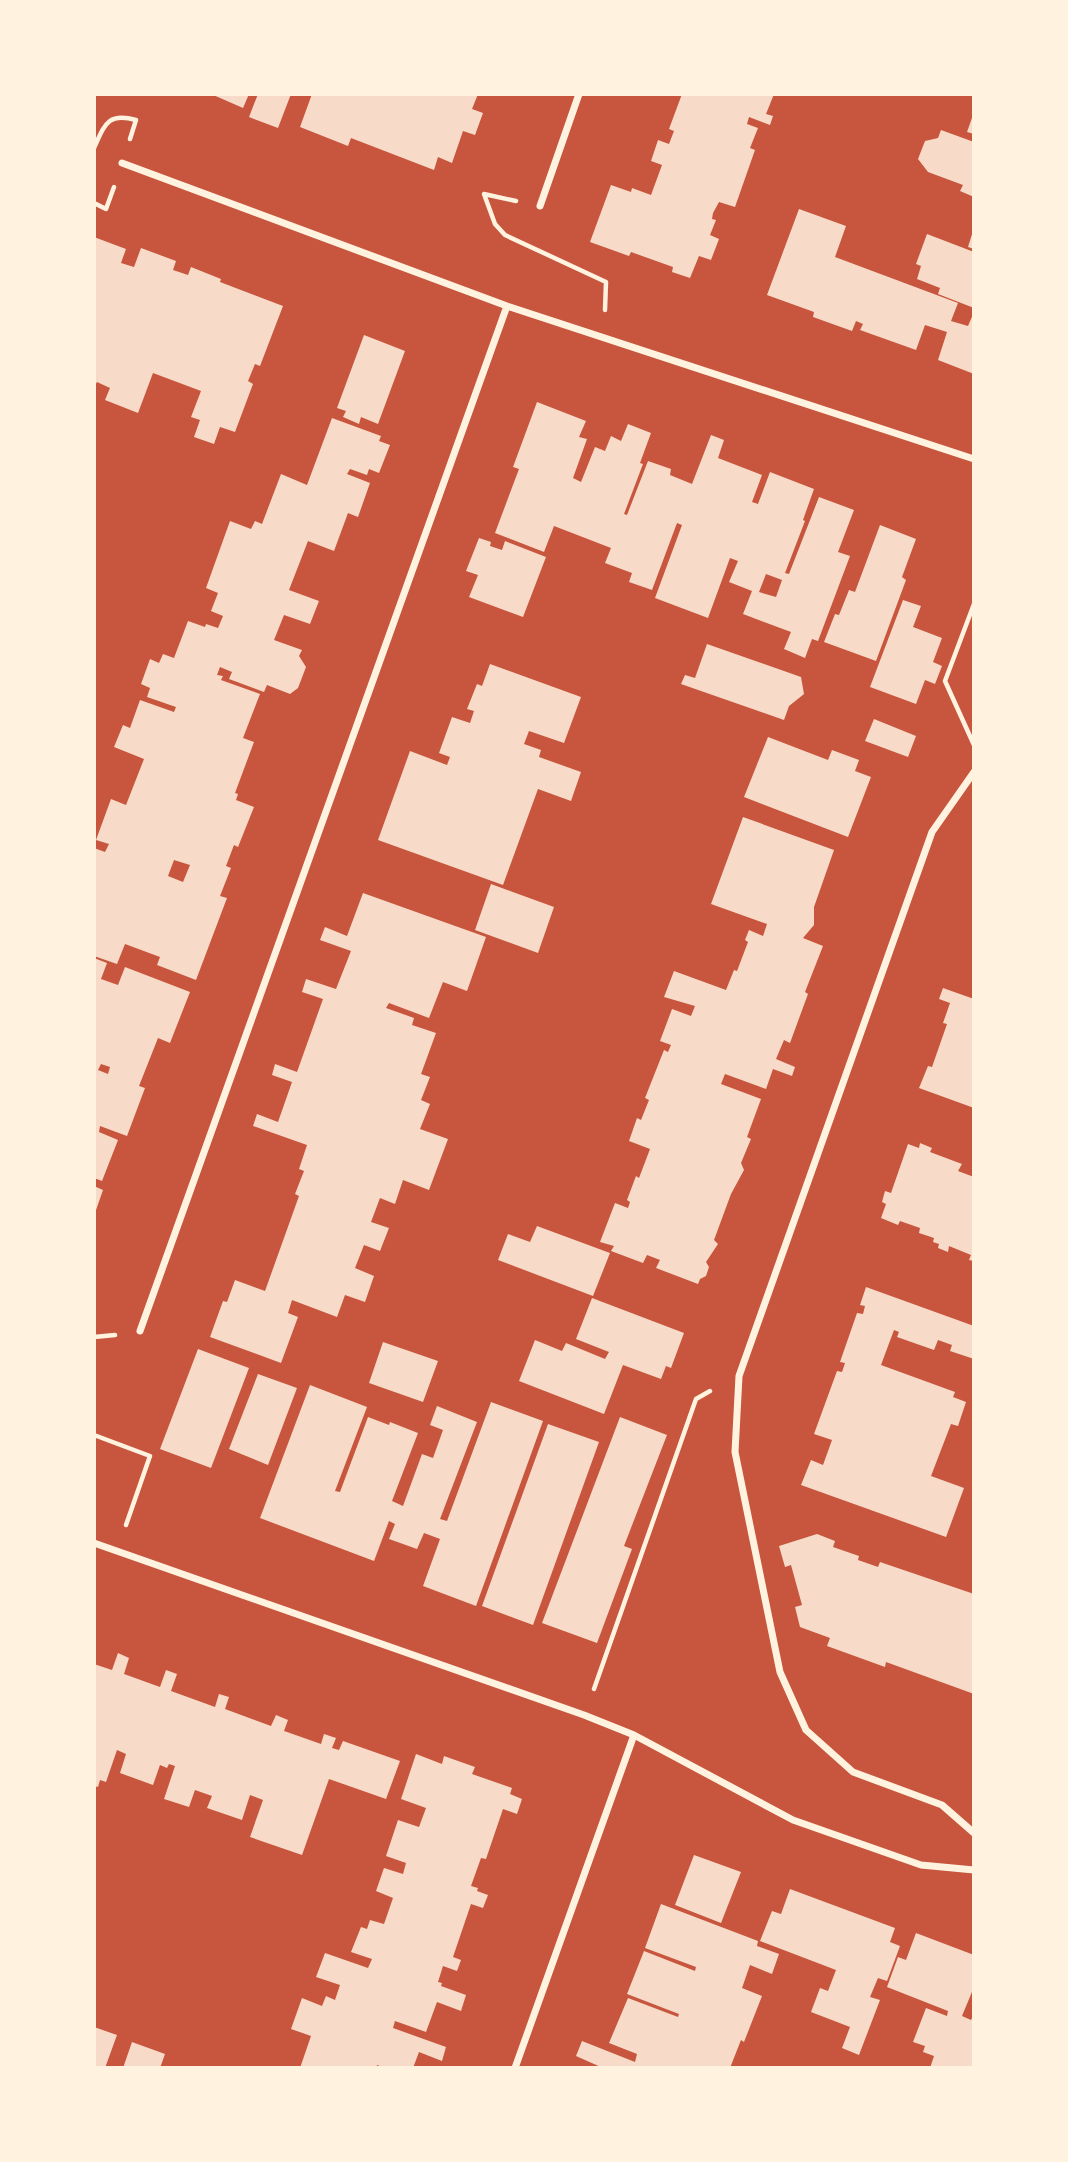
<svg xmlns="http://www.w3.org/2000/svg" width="1068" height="2162" viewBox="0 0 1068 2162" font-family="'DejaVu Sans',sans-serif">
	<rect width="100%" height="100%" fill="#c8553d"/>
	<path fill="#f7dbc8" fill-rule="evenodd" d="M211,94H249L243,108Z
		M258,94H291L278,128L249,117Z
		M312,94H478L472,109L483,113L475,135L463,131L452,163L438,157L434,170L351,138L348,146L300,127Z
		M682,94H774L766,114L773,116L770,125L749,117L747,124L758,128L750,148L755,150L735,207L719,202L713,213L712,219L716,220L710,235L719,239L711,260L699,256L690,278L672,272L673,267L631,252L629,256L590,242L611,185L631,192L632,188L651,195L662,165L651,161L658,140L669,144L674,131L669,129Z
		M973,115H974V134L967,132Z
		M941,130L974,142V197L960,191L963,185L928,172L918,159L925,141L938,138Z
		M799,209L846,226L835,257L958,303L951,321L968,326L974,312V374L938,360L947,332L925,325L916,350L860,330L863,324L856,321L852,331L813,317L814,312L767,295Z
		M973,231H974V249L968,247Z
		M927,234L974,252V308L938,294L940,288L917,279L921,266L916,264Z
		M94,237L126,249L121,263L134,267L141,248L176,261L173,270L188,275L191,267L221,279L220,282L283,306L260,366L255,364L248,381L253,384L235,432L220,427L214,444L194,437L200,420L191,417L201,391L153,373L138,413L105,400L110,388L97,382L94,387Z
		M364,335L405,351L378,424L361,417L359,424L343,417L346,411L337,408Z
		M537,402L586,421L579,437L587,439L573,478L581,482L595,447L605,451L611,436L621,441L628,424L651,433L640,463L643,464L624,514L627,515L648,461L671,469L670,475L692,484L711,435L724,440L718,458L762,475L752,502L758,504L770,472L814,489L803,520L805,521L785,573L789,574L819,497L854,510L838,552L850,556L818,641L812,639L805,658L784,649L791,632L743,614L752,591L729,582L738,561L730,558L708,618L655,598L682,525L677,523L652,590L629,582L632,573L605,563L611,548L554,526L544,552L495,533L519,469L513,467ZM766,574L782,580L776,597L759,592Z
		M332,418L381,436L379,441L390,445L379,473L369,469L367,475L350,469L347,474L370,483L358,517L348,513L334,551L308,541L289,590L319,601L310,624L284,615L274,640L302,650L299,656L306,667L298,688L290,694L267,685L264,692L229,679L232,672L220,667L217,675L223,676L221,680L260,694L243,738L254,742L235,793L238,794L236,800L254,807L238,847L234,845L226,866L231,868L220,896L227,898L196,980L157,965L160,957L125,944L117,964L94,956V848L105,852L109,844L96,840L111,799L126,805L144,759L114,747L123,725L130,728L140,700L174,712L176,707L147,697L150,688L141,684L150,659L159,663L163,654L174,658L188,621L205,627L206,624L218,628L223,616L211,611L218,593L206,588L230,521L251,529L255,521L262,524L281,474L307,485ZM174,860L190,865L183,882L168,876Z
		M880,525L916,539L902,577L906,580L876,661L824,642L835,614L839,615L849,590L855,592Z
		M479,538L491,542L490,546L502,550L505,541L546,557L523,617L469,597L478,575L466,571Z
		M903,600L921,606L913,627L942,638L933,662L942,666L935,684L925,680L916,704L870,687Z
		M707,644L801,677L804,694L789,706L784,720L681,684L685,675L695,678Z
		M490,664L581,697L564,743L529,731L524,744L541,750L539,757L581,772L571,801L538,789L503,885L378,840L410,751L447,765L450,757L439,753L452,717L470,723L474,711L467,709L477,684L482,686Z
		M874,719L916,736L908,757L865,741Z
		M768,737L828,760L832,750L859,760L855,771L871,777L848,837L744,797Z
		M743,817L834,850L814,907V925L803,938L823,946L805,992L808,994L790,1043L784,1040L776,1059L795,1067L792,1076L773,1069L766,1089L725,1074L721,1084L761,1099L747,1137L751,1139L741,1163L744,1170L731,1194L714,1240L718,1244L706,1262L709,1267L706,1276L700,1279L698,1284L656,1268L660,1260L647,1255L643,1263L611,1251L614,1246L600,1242L615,1203L628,1208L630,1202L627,1200L636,1176L639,1178L650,1149L629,1141L637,1118L641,1120L649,1100L645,1098L664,1050L668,1052L671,1045L660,1041L672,1009L691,1016L695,1006L664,997L674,971L726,990L734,970L737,971L748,942L745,940L749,930L763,936L767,924L711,904Z
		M491,884L554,907L538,953L475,930Z
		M363,893L486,937L467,991L443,982L429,1018L389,1003L386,1008L414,1018L412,1025L436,1033L421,1074L430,1077L421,1100L430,1104L420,1129L448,1139L429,1190L403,1180L395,1204L380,1198L371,1222L389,1228L380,1251L364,1245L355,1268L374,1276L365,1302L345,1295L337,1317L292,1300L288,1313L298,1317L281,1363L210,1337L223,1301L227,1302L235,1280L265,1291L299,1196L295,1194L304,1171L299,1169L307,1145L253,1126L257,1114L278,1122L292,1082L272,1075L275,1064L297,1072L323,999L302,992L306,979L336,989L351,951L320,940L325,927L347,936Z
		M94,958L107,963L101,979L118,985L125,967L190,992L170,1043L158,1038L139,1086L145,1088L127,1136L100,1126L99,1132L118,1140L102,1181L94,1178ZM101,1064L110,1067L108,1074L98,1070Z
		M943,988L974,999V1108L919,1088L928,1066L932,1067L947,1024L943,1023L950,1003L939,999Z
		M920,1143L932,1148L930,1152L962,1164L958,1171L974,1177V1261L969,1260L971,1255L949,1246L948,1252L938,1248L939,1244L933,1242L934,1238L919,1233L920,1228L900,1221L898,1225L881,1218L886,1204L882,1202L885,1191L891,1193L908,1144L919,1148Z
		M94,1186L103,1190L95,1213H94Z
		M537,1226L610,1253L593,1296L498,1260L508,1234L530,1242Z
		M866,1287L974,1326V1359L950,1351L952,1345L938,1340L934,1350L897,1337L899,1332L894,1330L881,1365L955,1392L953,1397L966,1402L958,1426L951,1424L931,1476L964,1488L946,1537L801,1485L811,1460L823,1465L832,1440L814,1434L837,1371L842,1372L845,1363L840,1362L857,1313L863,1314L865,1306L860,1305Z
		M592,1298L684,1333L671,1368L666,1366L661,1379L623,1365L604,1414L519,1381L535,1340L562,1351L566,1343L605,1359L609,1352L576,1339Z
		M383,1342L438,1361L423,1402L369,1383Z
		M198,1349L249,1368L211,1468L160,1449Z
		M258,1374L297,1388L268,1465L229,1449Z
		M310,1385L367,1407L335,1491L340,1492L368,1417L389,1425L390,1422L418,1433L392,1501L403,1506L422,1454L433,1458L443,1430L430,1425L437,1406L477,1422L440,1519L447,1521L491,1402L543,1421L476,1606L423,1586L440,1539L424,1533L417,1549L389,1539L395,1524L389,1521L374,1561L260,1518Z
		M620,1417L667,1435L624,1546L632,1549L597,1643L542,1623Z
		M548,1424L599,1442L533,1625L482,1606Z
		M817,1534L835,1541L833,1547L859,1556L858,1560L878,1567L880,1562L974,1594V1694L886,1662L885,1667L827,1646L830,1638L800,1627L795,1607L802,1605L791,1565L785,1567L779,1546Z
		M118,1653L129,1658L124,1674L160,1687L166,1670L177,1674L171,1691L215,1707L219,1694L229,1697L225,1709L271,1726L276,1715L288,1720L284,1731L287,1732L321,1744L324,1734L336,1738L332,1748L339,1750L343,1741L400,1761L386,1799L329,1779L302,1855L250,1837L263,1800L250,1795L242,1820L207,1808L212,1796L195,1790L189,1807L164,1799L175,1766L169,1764L167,1768L160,1765L153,1785L120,1773L126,1754L117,1750L106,1782L100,1780L98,1787L94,1786V1664L112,1670Z
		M416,1754L442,1764L444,1756L475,1767L472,1774L512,1788L510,1794L522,1799L517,1814L503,1809L486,1859L481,1858L471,1886L478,1888L477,1891L488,1895L483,1908L471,1904L453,1957L461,1960L457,1971L443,1966L438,1982L442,1983L441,1986L466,1995L461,2011L437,2002L426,2032L395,2021L393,2028L446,2047L442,2061L419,2052L413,2068H385L377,2065L376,2068H300L311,2036L291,2029L302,1998L322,2006L326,1996L335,2000L340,1985L316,1977L325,1953L368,1968L372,1959L351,1952L361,1927L367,1929L370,1920L384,1924L393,1898L376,1891L384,1868L403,1874L406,1863L386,1856L398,1820L419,1827L426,1808L401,1799Z
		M694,1855L741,1872L721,1923L675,1905Z
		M790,1889L895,1928L890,1942L900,1946L887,1981L878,1978L870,1997L880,2000L859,2055L842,2048L850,2027L811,2012L820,1988L828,1991L836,1970L760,1941L772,1911L781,1914Z
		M661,1904L758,1941L757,1946L779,1954L772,1974L750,1965L742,1988L762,1996L744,2042L741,2040L730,2068H603L576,2056L582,2041L635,2062L637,2054L609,2043L628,1998L678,2017L679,2014L627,1994L644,1951L695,1971L696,1967L645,1948Z
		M916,1933L974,1955V1987L962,2016L971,2020L974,2014V2068H930L934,2056L923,2052L925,2046L913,2042L926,2008L947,2016L948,2011L887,1987L898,1957L906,1960Z
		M94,2027L117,2035L105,2068H94Z
		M132,2042L165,2054L160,2068H123Z"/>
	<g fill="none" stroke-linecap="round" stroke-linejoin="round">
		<path stroke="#fff3e0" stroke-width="4.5" d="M94,148C105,124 108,112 136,120L130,139
			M516,201L484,194L495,224L505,235L606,282L605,310
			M94,203L106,209L114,187
			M974,604L945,681L974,745
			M94,1337L115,1335
			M94,1435L150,1456L126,1525
			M594,1689L696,1399L710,1391"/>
		<path stroke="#fff3e0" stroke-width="7" d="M122,163L507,306L974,459
			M540,206L579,94
			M974,772L932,832L739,1376L735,1452L780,1672L806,1730L853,1772L942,1805L974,1833
			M140,1331L507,306
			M94,1543L584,1715L634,1735L793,1820L921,1865L974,1870
			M515,2068L634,1735"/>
	</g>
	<rect width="1068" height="2162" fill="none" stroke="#fff3e0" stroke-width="192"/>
</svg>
